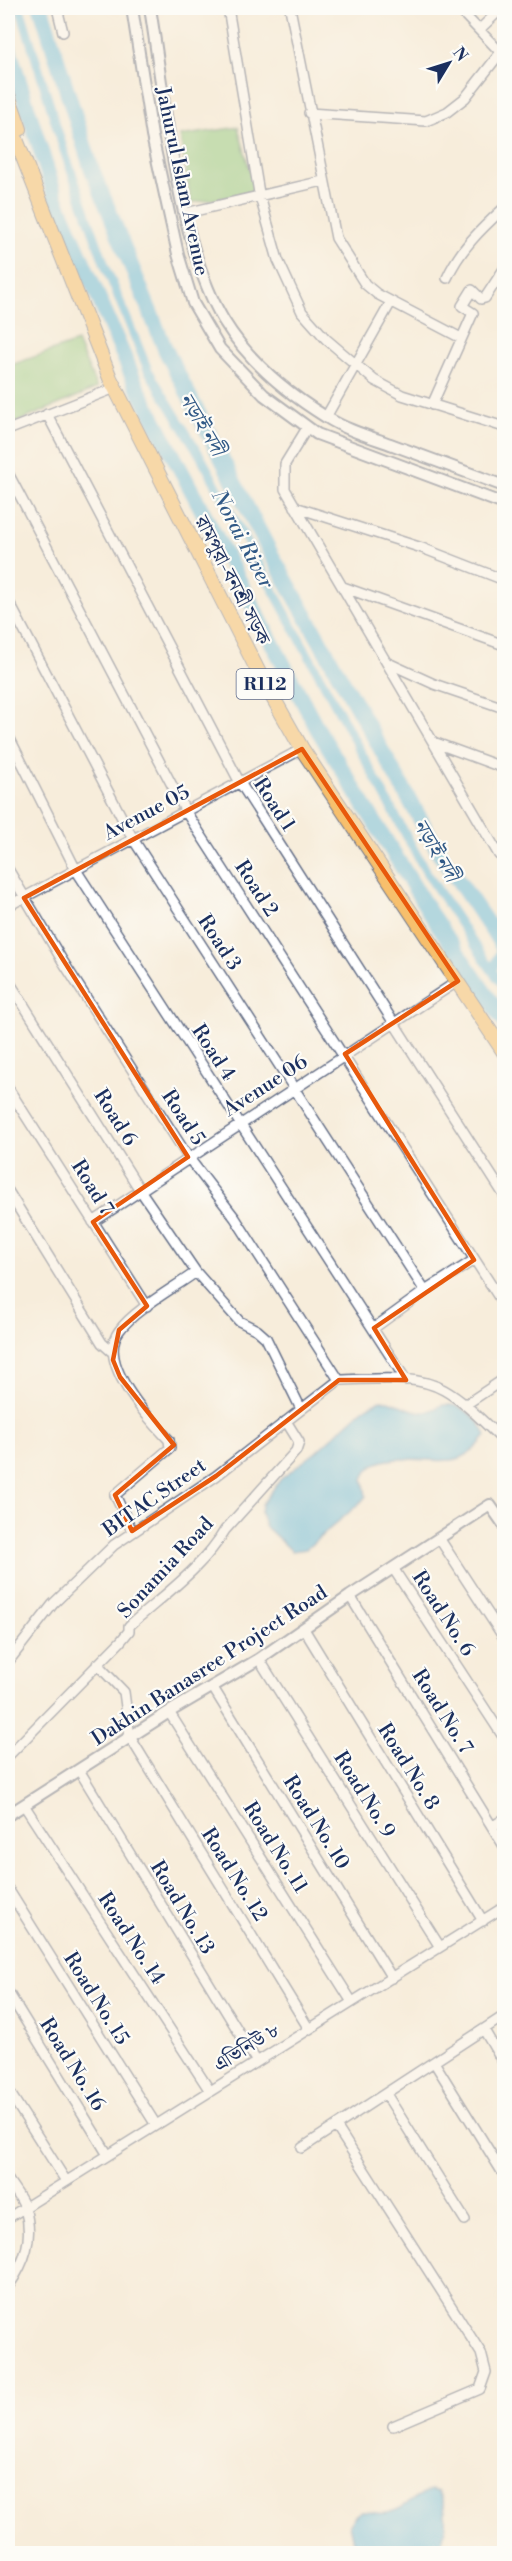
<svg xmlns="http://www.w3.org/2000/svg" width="512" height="2561" viewBox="0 0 512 2561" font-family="'Libre Bodoni','Noto Serif Bengali',serif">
	<rect width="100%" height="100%" fill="#fdfcf7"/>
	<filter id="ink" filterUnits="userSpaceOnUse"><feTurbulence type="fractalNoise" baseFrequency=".0167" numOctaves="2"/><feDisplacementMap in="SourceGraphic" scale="12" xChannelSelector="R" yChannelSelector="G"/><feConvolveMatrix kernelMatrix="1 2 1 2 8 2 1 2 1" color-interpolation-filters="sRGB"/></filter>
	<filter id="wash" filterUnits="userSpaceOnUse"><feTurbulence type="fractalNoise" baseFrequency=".008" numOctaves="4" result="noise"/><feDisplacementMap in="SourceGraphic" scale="24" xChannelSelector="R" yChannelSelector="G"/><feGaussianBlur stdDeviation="1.35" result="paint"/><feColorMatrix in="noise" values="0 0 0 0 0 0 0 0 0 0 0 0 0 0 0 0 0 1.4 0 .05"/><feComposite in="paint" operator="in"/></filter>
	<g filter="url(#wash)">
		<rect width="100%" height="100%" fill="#f7eddb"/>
		<path fill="#8cc97f" stroke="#547c6e" stroke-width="1.5" d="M238,127L256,193L191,203L180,136Z
			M77,342L97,388L8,426V366Z"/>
		<path fill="#64bce2" stroke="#4076a0" stroke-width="1.5" d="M381,1400C396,1401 407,1410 421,1412C431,1413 435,1407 443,1405C461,1402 480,1420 486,1436C479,1445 469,1456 457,1459C432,1466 375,1445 363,1479L366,1496L361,1502L306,1549L292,1551L265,1526L261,1513L262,1504L281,1479L316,1452L363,1409Z
			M431,2490L438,2492C449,2510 447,2536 436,2553H356L349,2524C361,2503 369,2516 387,2513C405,2510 415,2495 431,2490Z"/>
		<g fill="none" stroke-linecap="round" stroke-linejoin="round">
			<path stroke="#64bce2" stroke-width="9" d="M20,8L64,151L105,265L148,370L201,457L426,872L492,971L504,986
				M504,916L491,929L504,948
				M492,971L504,942"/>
			<path stroke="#64bce2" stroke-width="16" d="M41,8L91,167L166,351L271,554L440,854L504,948
				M8,46L56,199L137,387L317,728L430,913L504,1021"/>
		</g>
	</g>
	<g filter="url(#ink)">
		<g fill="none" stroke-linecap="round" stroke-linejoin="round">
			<g stroke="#68728a" stroke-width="12">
				<path id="minor" d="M57,8L63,32
					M228,8L259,193L278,260L302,312L326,339L374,380L402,395L504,427
					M290,8L336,238L365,284L377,294L461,338
					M458,8L504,56
					M480,29L502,8
					M309,113L426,121L447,112L465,98L501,52
					M186,213L323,181
					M447,278C460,249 481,229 504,208
					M432,405L473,313L462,306L472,290L481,299L485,298L504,269
					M47,414L239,781L504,1195
					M326,417L391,302
					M307,428L285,464V489L499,855L504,847
					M8,430L115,388
					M8,473L186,812L504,1305
					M295,507L422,548L504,580
					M343,587L504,645
					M8,600L133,839L425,1291
					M386,662L434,684L504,708
					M8,735L76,870L406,1380
					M433,742L504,768
					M8,869L62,960L188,1157L235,1218L339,1380
					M8,906L302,749
					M8,980L140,1190L196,1272C174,1288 134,1310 119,1331C96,1362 148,1418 169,1440L170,1448L115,1495L132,1531
					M8,1088L147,1306
					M8,1191L102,1343L111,1351
					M93,1222L458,981
					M196,1272L239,1321L257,1330L266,1338L301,1409
					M374,1328L425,1291L474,1260
					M339,1380C371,1380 414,1373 444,1390C467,1403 485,1424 504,1441
					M465,1405L504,1379
					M439,1538L504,1638
					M393,1568L504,1738
					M350,1596L504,1846
					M304,1629L483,1921
					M259,1659L440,1947
					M8,1662L53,1604L114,1545L216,1476L339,1380
					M97,1664L124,1692L130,1737L309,2029
					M212,1686L392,1978
					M169,1712L352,2002
					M8,1756L120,1642L129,1631V1626C161,1597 203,1568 225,1530L296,1451L299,1442L286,1421
					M79,1770L257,2062
					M24,1805L210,2091
					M493,1826L504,1819
					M8,1889L156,2125
					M8,1992L108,2155
					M484,2030L504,2064
					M434,2062L504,2175
					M8,2090L66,2181
					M386,2094L465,2220
					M336,2126L481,2353L486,2372L480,2389L393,2426
					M302,2148L504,2016
					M8,2180C13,2188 22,2199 25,2208C34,2239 25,2262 8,2287
					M8,2218L504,1907"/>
			</g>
			<g stroke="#68728a" stroke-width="14">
				<path id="tertiary" d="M132,8L152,136L178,254L193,303L220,349L264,395L317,434L504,504
					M150,8C165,100 177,242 224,321C248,360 287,393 326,417C346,430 371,437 393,445C430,459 467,472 504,486
					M8,1815L169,1712L259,1659L350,1596L490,1505L504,1525"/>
			</g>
			<g stroke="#68728a" stroke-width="16">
				<path id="primary" d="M8,95L20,129
					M8,119L110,378L259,673L302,749L504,1052"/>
			</g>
			<use href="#minor" stroke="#fff" stroke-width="9"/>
			<use href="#tertiary" stroke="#fff" stroke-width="10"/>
			<use href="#primary" stroke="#f7bf6c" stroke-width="14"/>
		</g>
	</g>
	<path d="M0 0H512V2561H0ZM302,749L458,981L345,1054L474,1260L374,1328L406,1380H339L216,1476L132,1531L115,1495L174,1445L120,1377L113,1360L119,1330L147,1306L93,1222L188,1157L24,898Z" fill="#f7eddb" fill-opacity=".55" fill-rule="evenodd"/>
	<path fill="none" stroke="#e8590c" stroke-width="4.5" stroke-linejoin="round" d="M302,749L458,981L345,1054L474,1260L374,1328L406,1380H339L216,1476L132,1531L115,1495L174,1445L120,1377L113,1360L119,1330L147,1306L93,1222L188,1157L24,898Z"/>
	<g text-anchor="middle" stroke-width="4.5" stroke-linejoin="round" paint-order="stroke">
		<rect fill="#fdfcf7" stroke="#5f6c8c" stroke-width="1.5" x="236.5" y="669" width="57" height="30" rx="4.5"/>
		<g font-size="18" font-weight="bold" fill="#1b2f5e">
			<text x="265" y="690">R112</text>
		</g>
		<g font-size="20" fill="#1b2f5e" stroke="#fdfcf7">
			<text transform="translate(183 181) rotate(78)" y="7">Jahurul Islam Avenue</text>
			<text transform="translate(233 580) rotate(63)" y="7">রামপুরা-বনশ্রী সড়ক</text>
			<text transform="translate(275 804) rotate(57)" y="7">Road 1</text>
			<text transform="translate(146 812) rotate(-28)" y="7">Avenue 05</text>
			<text transform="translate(257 888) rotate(57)" y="7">Road 2</text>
			<text transform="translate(220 942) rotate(57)" y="7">Road 3</text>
			<text transform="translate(214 1052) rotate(57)" y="7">Road 4</text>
			<text transform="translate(265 1085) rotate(-33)" y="7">Avenue 06</text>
			<text transform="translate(116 1117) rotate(58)" y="7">Road 6</text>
			<text transform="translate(184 1117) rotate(57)" y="7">Road 5</text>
			<text transform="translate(93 1187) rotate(58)" y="7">Road 7</text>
			<text transform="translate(154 1497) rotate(-35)" y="7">BITAC Street</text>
			<text transform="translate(165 1567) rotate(-47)" y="7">Sonamia Road</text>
			<text transform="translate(444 1613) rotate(57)" y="7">Road No. 6</text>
			<text transform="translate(209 1665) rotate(-33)" y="7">Dakhin Banasree Project Road</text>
			<text transform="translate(443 1711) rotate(58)" y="7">Road No. 7</text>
			<text transform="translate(409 1766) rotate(58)" y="7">Road No. 8</text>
			<text transform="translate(365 1794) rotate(58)" y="7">Road No. 9</text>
			<text transform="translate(317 1822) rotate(58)" y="7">Road No. 10</text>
			<text transform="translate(276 1847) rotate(58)" y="7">Road No. 11</text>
			<text transform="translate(235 1874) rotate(58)" y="7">Road No. 12</text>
			<text transform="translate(183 1907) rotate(59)" y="7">Road No. 13</text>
			<text transform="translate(132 1938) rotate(57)" y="7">Road No. 14</text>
			<text transform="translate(97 1998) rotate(58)" y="7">Road No. 15</text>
			<text transform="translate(246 2047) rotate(-32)" y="7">এভিনিউ ৮</text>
			<text transform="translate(73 2064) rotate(58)" y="7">Road No. 16</text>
		</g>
		<g font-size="21" font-style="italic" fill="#315986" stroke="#fdfcf7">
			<text transform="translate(202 424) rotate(59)" y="7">নড়াই নদী</text>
			<text transform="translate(243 539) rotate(62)" y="7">Norai River</text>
			<text transform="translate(436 850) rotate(59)" y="7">নড়াই নদী</text>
		</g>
	</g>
	<rect width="512" height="2561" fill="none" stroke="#fdfcf7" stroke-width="30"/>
	<g transform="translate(449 63) rotate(52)" stroke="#fdfcf7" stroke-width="4.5" paint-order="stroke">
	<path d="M0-4.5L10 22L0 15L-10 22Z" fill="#1b2f5e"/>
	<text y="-9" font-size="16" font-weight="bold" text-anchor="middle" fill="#1b2f5e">N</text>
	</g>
</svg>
